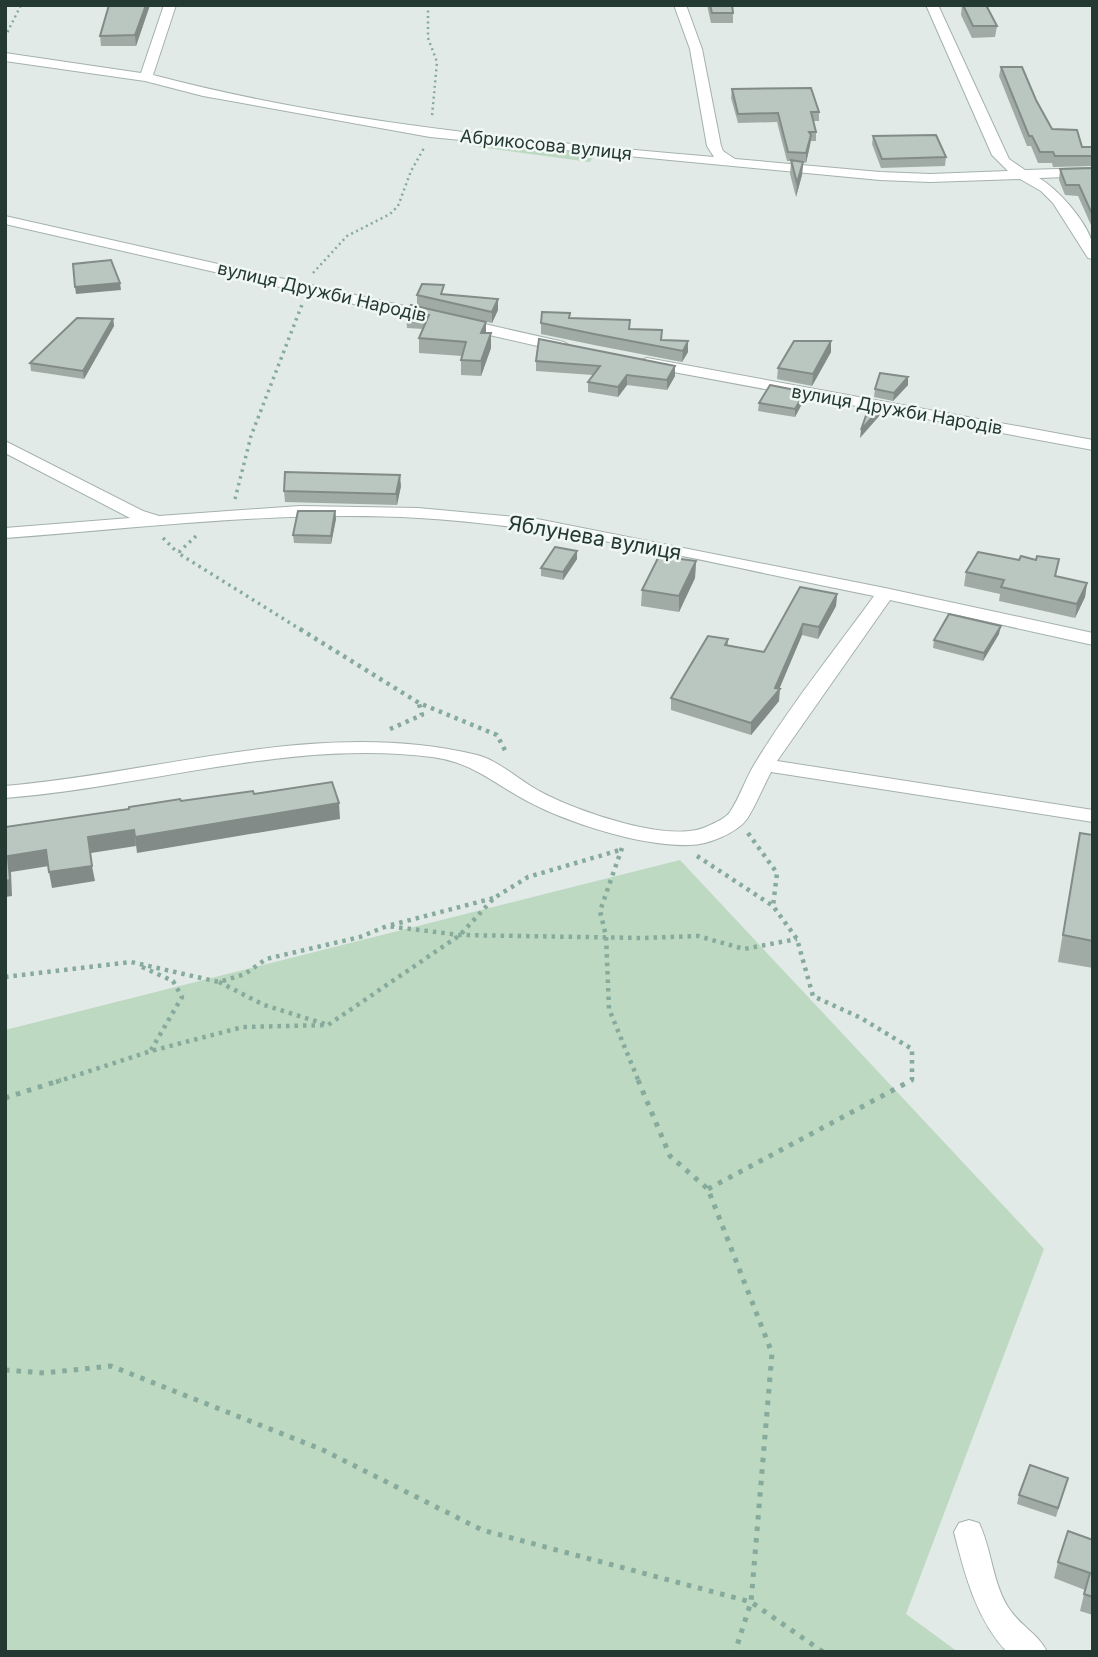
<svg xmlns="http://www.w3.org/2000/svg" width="1098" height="1657" viewBox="0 0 1098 1657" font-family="Inter,sans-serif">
	<rect width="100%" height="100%" fill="#e1eae6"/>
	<path fill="#bdd9c2" d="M477,142L595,153L590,162L472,146Z
		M680,860L1044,1249L906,1614L958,1652H5V1030Z"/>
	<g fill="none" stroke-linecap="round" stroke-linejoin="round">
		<g stroke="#a5b1ac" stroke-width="2">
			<path id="minor" d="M164,5H176L153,75C336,123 526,141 714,157L707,146L690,49L674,5H686L702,49L721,146L723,151L735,159L880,172L930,174L1008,171L992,155L926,5H938L1009,159L1025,170L1093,168V176L1039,178C1058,189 1086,221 1092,242C1094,247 1093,254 1093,259L1088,258L1053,203L1041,191L1020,179L930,182L880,180L430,137L203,96L145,81L5,61V53L141,73Z
				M5,216L564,342L572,347L564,352L5,224Z
				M647,358L1093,440V450L641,366L639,363L641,360Z
				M5,441L143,511L159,516L300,506L418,508L537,519L885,588L1093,633V645L890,600L777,761L1093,810V822L771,772C763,787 756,805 747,819C737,833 707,845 690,845C643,847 568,823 527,801C493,783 472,762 432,757C291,739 146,787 5,798V786C162,773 321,717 477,755C500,761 520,781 541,792C576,811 672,845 708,826C715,823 726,818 730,812C740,797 745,780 754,765C789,707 834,651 874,596C723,566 572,527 419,518C281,510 142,528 5,538V528L130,518L5,453Z
				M969,1520L979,1523C992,1550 992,1581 1008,1607C1019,1625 1040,1635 1047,1652H1007C976,1619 965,1575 954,1532L959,1523Z"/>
		</g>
		<path stroke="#86aa9c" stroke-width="2.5" stroke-dasharray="2 3.5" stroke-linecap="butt" d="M428,5V38L437,62L432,116
			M5,37L21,5
			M313,273L347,236L390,214L398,206L411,171L424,148"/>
		<path stroke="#86aa9c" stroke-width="3.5" stroke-dasharray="2.5 4.5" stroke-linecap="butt" d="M235,499L251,436L303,302
			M196,536L178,553L303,631
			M163,538L178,553"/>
		<path stroke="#86aa9c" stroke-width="4.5" stroke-dasharray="3.5 5" stroke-linecap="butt" d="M300,629L419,703L497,735L507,754
			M390,729L422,715L419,704
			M748,833L777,873L773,906
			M622,848L600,911L606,936L609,1009L639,1082
			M697,856L773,906L797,939L813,996L861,1018L912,1049V1080L909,1082
			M391,925L494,898
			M142,967L173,981L182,997L151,1050
			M5,977L131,962L219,982L245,974L266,959L360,937L387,926L460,935L643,938L698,936L744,949L797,939
			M219,982L264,1005L325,1024
			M56,1082L151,1051L243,1027L328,1025L460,935L494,898L528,877L620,850"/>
		<path stroke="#86aa9c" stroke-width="5" stroke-dasharray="4.5 7" stroke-linecap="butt" d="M638,1080L670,1156L708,1189L772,1353L751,1602L735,1652
			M5,1098L61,1080
			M708,1189L912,1080
			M5,1370L44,1373L111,1366L323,1450L482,1530L751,1602L823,1652"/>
		<use href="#minor" fill="#fff" fill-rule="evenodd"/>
	</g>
	<path fill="#a0aba6" d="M109,5H150L136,46H101L100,36Z
		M707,5H732L733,13V23H711Z
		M962,5H986L997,26L995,37L972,38L961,15Z
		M1001,67L1036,100L1052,129L1082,147H1093V166L1053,167L1052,163H1038L1031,146H1027L999,76Z
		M732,89L819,112V121H813L816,132V141H811L806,163L803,162L802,175L796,197L790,174L791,161H787L777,122L738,123L731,98Z
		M873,136L946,157L945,166L881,168L872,144Z
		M1093,168V225H1091L1078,196L1065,195L1059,180L1060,169Z
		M445,294L498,299V310L492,323L417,306V295Z
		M411,305L486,322V333H491V348L481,376L461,375V360L462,356L419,353V338L423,329L407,328L406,314Z
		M570,318L630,329L662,340L688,341V352L682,362L594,345L541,334V323Z
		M113,319L114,326L84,379L31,371L30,363Z
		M539,339L675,376L667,390L627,385L618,397L588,392V382L593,375L536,371V361Z
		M831,341V352L812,386L777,379L778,368Z
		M908,385L893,401L874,397L875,389Z
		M805,392L804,400L795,417L758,411L759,403Z
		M401,486L397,505L285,502L284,491Z
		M335,511L336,519L331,544L294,543L293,535Z
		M577,559L563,580L541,576V568Z
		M696,561L695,578L679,612L641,606L642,590Z
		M966,572L1056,576L1087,583L1085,597L1075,618L999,601L1000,594L964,586Z
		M837,594L836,606L818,639L802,635L779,689V701L751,735L671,710V698L728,639V645L764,652Z
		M999,634L983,661L933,648L934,640Z
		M1080,833L1093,835V968L1058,962Z
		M1068,1478L1056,1517L1017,1504L1019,1495Z
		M1093,1540V1615L1080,1611L1085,1590L1054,1578L1058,1562Z"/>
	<path fill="#828b87" d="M146,5H150L136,46L135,35Z
		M811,135L810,145L806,163V153Z
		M803,162L802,175L796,197L797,183Z
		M120,283L121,290L76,294L75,287Z
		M498,299V310L492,323V312Z
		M113,319L114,326L84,379L83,371Z
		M486,322V336L481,333Z
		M491,333V348L481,376V361Z
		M688,341V352L682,362L683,351Z
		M831,341V352L812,386L813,374Z
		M675,366V376L667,390V380Z
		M627,375V385L618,397V387Z
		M908,377V385L893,401L894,393Z
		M805,392L804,400L795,417V409Z
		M882,406L881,414L860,438L861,430Z
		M400,475L401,486L397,505L396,494Z
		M335,511L336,519L331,544V536Z
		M577,551V559L563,580V572Z
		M696,561L695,578L679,612V596Z
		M1087,583L1085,597L1075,618L1077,604Z
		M837,594L836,606L818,639L819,627Z
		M803,624L802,635L778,692L780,689L779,701L751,735V723L775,688Z
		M1001,626L999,634L983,661L984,653Z
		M339,803L340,819L137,853L135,837Z
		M134,830L136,846L91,853L88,837Z
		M46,850L49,866L11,872L12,896L5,897V881L8,856Z
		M92,866L95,881L52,888L49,872Z"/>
	<path fill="#bac7c1" stroke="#828b87" stroke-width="2" d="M109,5H146L135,35L100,36Z
		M710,5H732L733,13H712Z
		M963,5H986L997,26H973Z
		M1001,67H1022L1036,100L1052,129L1077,130L1082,147H1093V156H1055L1053,152H1040L1032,136H1029Z
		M811,88L819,112H811L816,132H809L811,135L806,153L788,152L778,113L738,114L732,89Z
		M936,135L946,157L882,159L873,136Z
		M791,160L803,162L797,183Z
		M1093,168V214H1092L1079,185H1066L1060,169Z
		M111,260L120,283L75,287L73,264Z
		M422,284L444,285L441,294L498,299L492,312L417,295Z
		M411,305L486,322L481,333H491L481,361L461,360L466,342L419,338L429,315L406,314Z
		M542,312L570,313L569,318L630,320L629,329L662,330L661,340L688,341L683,351L594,334L541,323Z
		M77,318L113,319L83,371L30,363Z
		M539,339L675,366L667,380L627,375L618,387L588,382L600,366L536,361Z
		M794,341H831L813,374L778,368Z
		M880,373L908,377L894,393L875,389Z
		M770,385L805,392L795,409L759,403Z
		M870,404L882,406L861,430Z
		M285,472L400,475L396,494L284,491Z
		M298,511H335L331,536L293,535Z
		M555,547L577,551L563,572L541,568Z
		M978,552L1019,560L1021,556L1036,560L1037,556L1059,559L1055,576L1087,583L1077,604L1001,587L1004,580L966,572Z
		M659,556L696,561L679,596L642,590Z
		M800,587L837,594L819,627L803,624L775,688L780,689L751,723L671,698L708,636L728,639L725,645L764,652Z
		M949,614L1001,626L984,653L934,640Z
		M332,782L339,803L135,837L134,830L88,837L92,866L49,872L46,850L8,856L10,880L5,881V827L129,809V807L180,799L181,801L253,791L254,794Z
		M1080,833L1093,835V941L1063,935Z
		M1030,1465L1068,1478L1058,1508L1019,1495Z
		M1068,1531L1093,1540V1597L1084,1594L1090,1573L1058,1562Z"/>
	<g text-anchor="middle" stroke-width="5" stroke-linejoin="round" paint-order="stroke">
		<g font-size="18" fill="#243932" stroke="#f1f7f4">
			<text transform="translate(546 145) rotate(6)" y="6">Абрикосова вулиця</text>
			<text transform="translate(322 292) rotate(13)" y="6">вулиця Дружби Народів</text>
			<text transform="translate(897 410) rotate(10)" y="6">вулиця Дружби Народів</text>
		</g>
		<g font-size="21" fill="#243932" stroke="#f1f7f4">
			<text transform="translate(595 538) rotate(10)" y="7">Яблунева вулиця</text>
		</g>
	</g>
	<rect width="1098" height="1657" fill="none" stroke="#243932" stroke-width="14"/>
</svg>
